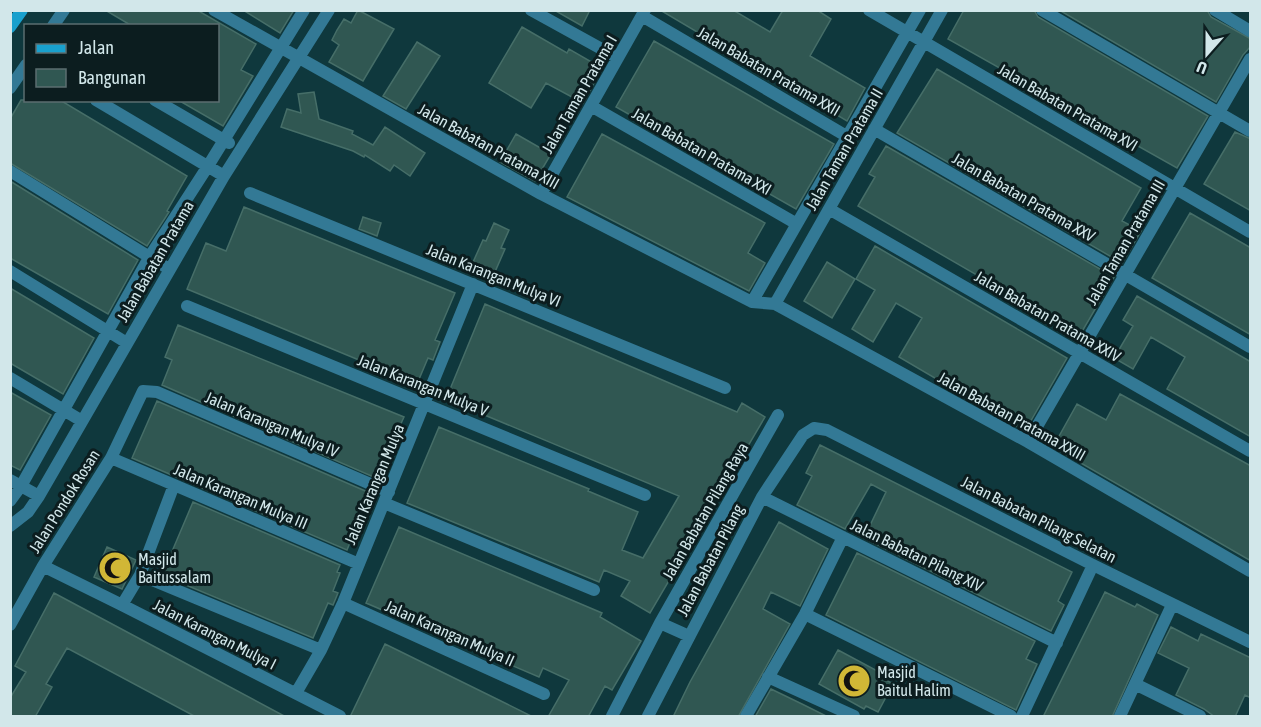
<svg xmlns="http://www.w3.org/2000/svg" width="1261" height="727" viewBox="0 0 1261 727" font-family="'Asap Condensed',sans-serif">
	<rect width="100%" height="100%" fill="#0f383d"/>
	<path fill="#305752" stroke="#466e68" stroke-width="1.5" d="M105,10H197L256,44L241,70L253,76L223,126L178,100H218V26H132Z
		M243,10H294L280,33Z
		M358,10L394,29L363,81L329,62L339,45L332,40L337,30L344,19L351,23Z
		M554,10H590L582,26Z
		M660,10H733L770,32L783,10H817L831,19L810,56L865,88L847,121Z
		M964,10H1034L1038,17L1208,116L1177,168L948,39Z
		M1059,10H1207L1211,17L1251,39V46L1243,55L1216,102Z
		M522,27L567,53L569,49L602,68L583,103L546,83L531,108L489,83Z
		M654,41L834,144L796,209L616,107Z
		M417,42L440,56L406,109L383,96Z
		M937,69L1141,188L1122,221L1141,231L1122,263L897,133Z
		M314,92L319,119L353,131L352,134L373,145L385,127L425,153L410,176L394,165L390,171L365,155L364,157L353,151L281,127L287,109L301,113L298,94Z
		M21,100H60L187,176L167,211L169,212L147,246L10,163V119Z
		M1235,132L1251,139V211L1204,184Z
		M516,134L551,154L535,181L500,162Z
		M602,134L765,223L748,253L765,263L749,291L567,197Z
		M886,146L1114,277L1080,335L858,206L875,177L869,174Z
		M10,181L138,260L108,314L10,258Z
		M244,207L455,293L435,340L440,342L433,360L428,358L417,384L187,289L206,243L226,251Z
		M1190,213L1251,248V335L1152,278Z
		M363,217L381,223L377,236L359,229Z
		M494,223L509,230L501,248L505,249L491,281L469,271L483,240L486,241Z
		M875,246L1067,358L1025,431L899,357L922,318L896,303L873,342L852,329L875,290L856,279Z
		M827,262L855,279L832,318L804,301Z
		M10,288L94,338L63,394L10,363Z
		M1137,296L1251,362V437L1167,389L1185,357L1175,351L1151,337L1133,369L1114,358L1133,326L1123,320Z
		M485,304L737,412L742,403L765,417L650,613L621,596L630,581L604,570L599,582L407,503L439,427L589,489L588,491L638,512L622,550L643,558L679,496L446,399Z
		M178,325L404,417L376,478L162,385L172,360L165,357Z
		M10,392L51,415L20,470L10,465Z
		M1120,394L1251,466V561L1053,447L1077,404L1106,420Z
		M157,401L370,493L347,550L132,458Z
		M820,445L1072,572L1058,601L1064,605L1051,631L864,538L886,492L871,484L845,529L797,505L812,476L806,473Z
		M193,502L340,565L337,572L340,573L333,591L338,593L333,605L328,603L313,638L162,575Z
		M779,522L828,549L800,606L771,592L763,609L790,624L738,717H673L690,682Z
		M399,527L602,613L600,617L641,641L612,690L605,686L588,717H548L569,680L543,668L539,677L366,603Z
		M107,547L136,560L122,589L94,577Z
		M857,553L1035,641L1026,659L1037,664L1016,710L826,615Z
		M1105,592L1135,607L1137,604L1158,615L1112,717H1043Z
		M54,593L200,671L286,717H196L67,648L46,684L52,687L35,717H10V698L26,672L15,666Z
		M1171,627L1198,641L1201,634L1251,658V698L1245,695L1235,717H1215L1204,709L1176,695L1189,668L1158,653Z
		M385,644L507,704L533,717H350Z
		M838,650L883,674L881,677L893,684L878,712L866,706L864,709L819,684Z
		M771,689L802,704L828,717H755Z"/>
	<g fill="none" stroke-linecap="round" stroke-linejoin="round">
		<path stroke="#337995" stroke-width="12" d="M214,10L541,194L752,302L775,304L1028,442L1250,571
			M531,10L618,58
			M869,10L1250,232
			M1042,10L1250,131
			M1215,10L1250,31
			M642,16L848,137
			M53,26L64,10
			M10,88L26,65
			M96,100L224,176
			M155,100L229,143
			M591,106L797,224
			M874,129L1250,347
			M10,171L169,269
			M250,193L725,388
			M541,194L645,10
			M829,209L1250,451
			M10,271L127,343
			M752,302L920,10
			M775,304L942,10
			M187,306L645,495
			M10,378L82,421
			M1028,442L1250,59
			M111,458L359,564
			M10,480L39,496
			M762,497L1057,643
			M10,501L21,486L150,256L208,166L304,10
			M384,503L594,590
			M10,526L28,512L39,496L224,176L329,10
			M43,566L122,605L340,716
			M140,575L321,650
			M343,603L544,694
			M122,605L140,575L174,485
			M805,614L1011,716
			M660,623L689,636
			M10,625L43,566L111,458L143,391L157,392L389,492
			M768,677L854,716
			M1135,684L1200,716
			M296,693L321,650L343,603L473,284
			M612,716L660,623L778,415
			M648,716L762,497L803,435L814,428L827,430L1093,565L1250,642
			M746,716L805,614L843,537
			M1022,716L1093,565
			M1120,716L1172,605"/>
		<path stroke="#19a0cd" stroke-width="12" d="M10,27L22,10"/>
	</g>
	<defs>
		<g id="mosque-disc" transform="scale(1.725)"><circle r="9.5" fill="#d1b736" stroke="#0c1d1f"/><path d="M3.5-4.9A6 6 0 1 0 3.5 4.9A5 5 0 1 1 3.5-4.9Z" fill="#111"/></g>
	</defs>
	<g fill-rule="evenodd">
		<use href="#mosque-disc" x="115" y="568"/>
		<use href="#mosque-disc" x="854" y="681"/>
	</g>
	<g text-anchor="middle" stroke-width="6" stroke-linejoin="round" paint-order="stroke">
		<g font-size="16" fill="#d2e7ea" stroke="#0c1d1f">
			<text transform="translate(769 71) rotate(30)" y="6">Jalan Babatan Pratama XXII</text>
			<text transform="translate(579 94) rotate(-60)" y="6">Jalan Taman Pratama I</text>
			<text transform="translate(1068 107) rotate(30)" y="6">Jalan Babatan Pratama XVI</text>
			<text transform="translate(489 146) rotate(29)" y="6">Jalan Babatan Pratama XIII</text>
			<text transform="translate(844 149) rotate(-60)" y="6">Jalan Taman Pratama II</text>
			<text transform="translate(702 151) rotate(30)" y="6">Jalan Babatan Pratama XXI</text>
			<text transform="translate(1024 197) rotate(30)" y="6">Jalan Babatan Pratama XXV</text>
			<text transform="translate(1125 242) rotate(-60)" y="6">Jalan Taman Pratama III</text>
			<text transform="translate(155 261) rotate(-60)" y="6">Jalan Babatan Pratama</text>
			<text transform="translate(494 275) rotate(22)" y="6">Jalan Karangan Mulya VI</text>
			<text transform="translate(1048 316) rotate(30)" y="6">Jalan Babatan Pratama XXIV</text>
			<text transform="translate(423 385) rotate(22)" y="6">Jalan Karangan Mulya V</text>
			<text transform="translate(1012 416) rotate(29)" y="6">Jalan Babatan Pratama XXIII</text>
			<text transform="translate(272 424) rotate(23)" y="6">Jalan Karangan Mulya IV</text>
			<text transform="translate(374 484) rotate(-67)" y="6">Jalan Karangan Mulya</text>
			<text transform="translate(241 496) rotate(23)" y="6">Jalan Karangan Mulya III</text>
			<text transform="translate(64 501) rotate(-58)" y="6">Jalan Pondok Rosan</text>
			<text transform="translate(705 511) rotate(-60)" y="6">Jalan Babatan Pilang Raya</text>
			<text transform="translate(1039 519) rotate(27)" y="6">Jalan Babatan Pilang Selatan</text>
			<text transform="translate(917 555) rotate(26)" y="6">Jalan Babatan Pilang XIV</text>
			<text transform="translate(710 560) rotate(-62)" y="6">Jalan Babatan Pilang</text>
			<text transform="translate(450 633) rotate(24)" y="6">Jalan Karangan Mulya II</text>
			<text transform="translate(215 634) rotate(27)" y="6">Jalan Karangan Mulya I</text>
		</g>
		<g font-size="16" fill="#d2e7ea" stroke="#0c1d1f" text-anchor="start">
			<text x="138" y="565">Masjid<tspan x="138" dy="18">Baitussalam</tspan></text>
			<text x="877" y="678">Masjid<tspan x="877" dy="18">Baitul Halim</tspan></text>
		</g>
	</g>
	<rect width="1261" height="727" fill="none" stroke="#d2e7ea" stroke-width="24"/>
	<rect x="24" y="24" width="195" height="78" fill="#0c1d1f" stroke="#5b6e70" stroke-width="1.5"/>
	<rect x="36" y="44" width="30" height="9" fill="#19a0cd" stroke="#5b6e70" stroke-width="1.5"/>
	<text x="78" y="54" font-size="18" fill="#d2e7ea">Jalan</text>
	<rect x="36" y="69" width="30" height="18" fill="#305752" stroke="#5b6e70" stroke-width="1.5"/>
	<text x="78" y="84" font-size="18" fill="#d2e7ea">Bangunan</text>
	<g transform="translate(1207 54) rotate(201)" stroke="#0c1d1f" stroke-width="4.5" paint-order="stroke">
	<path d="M0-4.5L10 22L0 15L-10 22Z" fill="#d2e7ea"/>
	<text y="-9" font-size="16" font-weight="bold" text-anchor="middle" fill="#d2e7ea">U</text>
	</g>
</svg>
